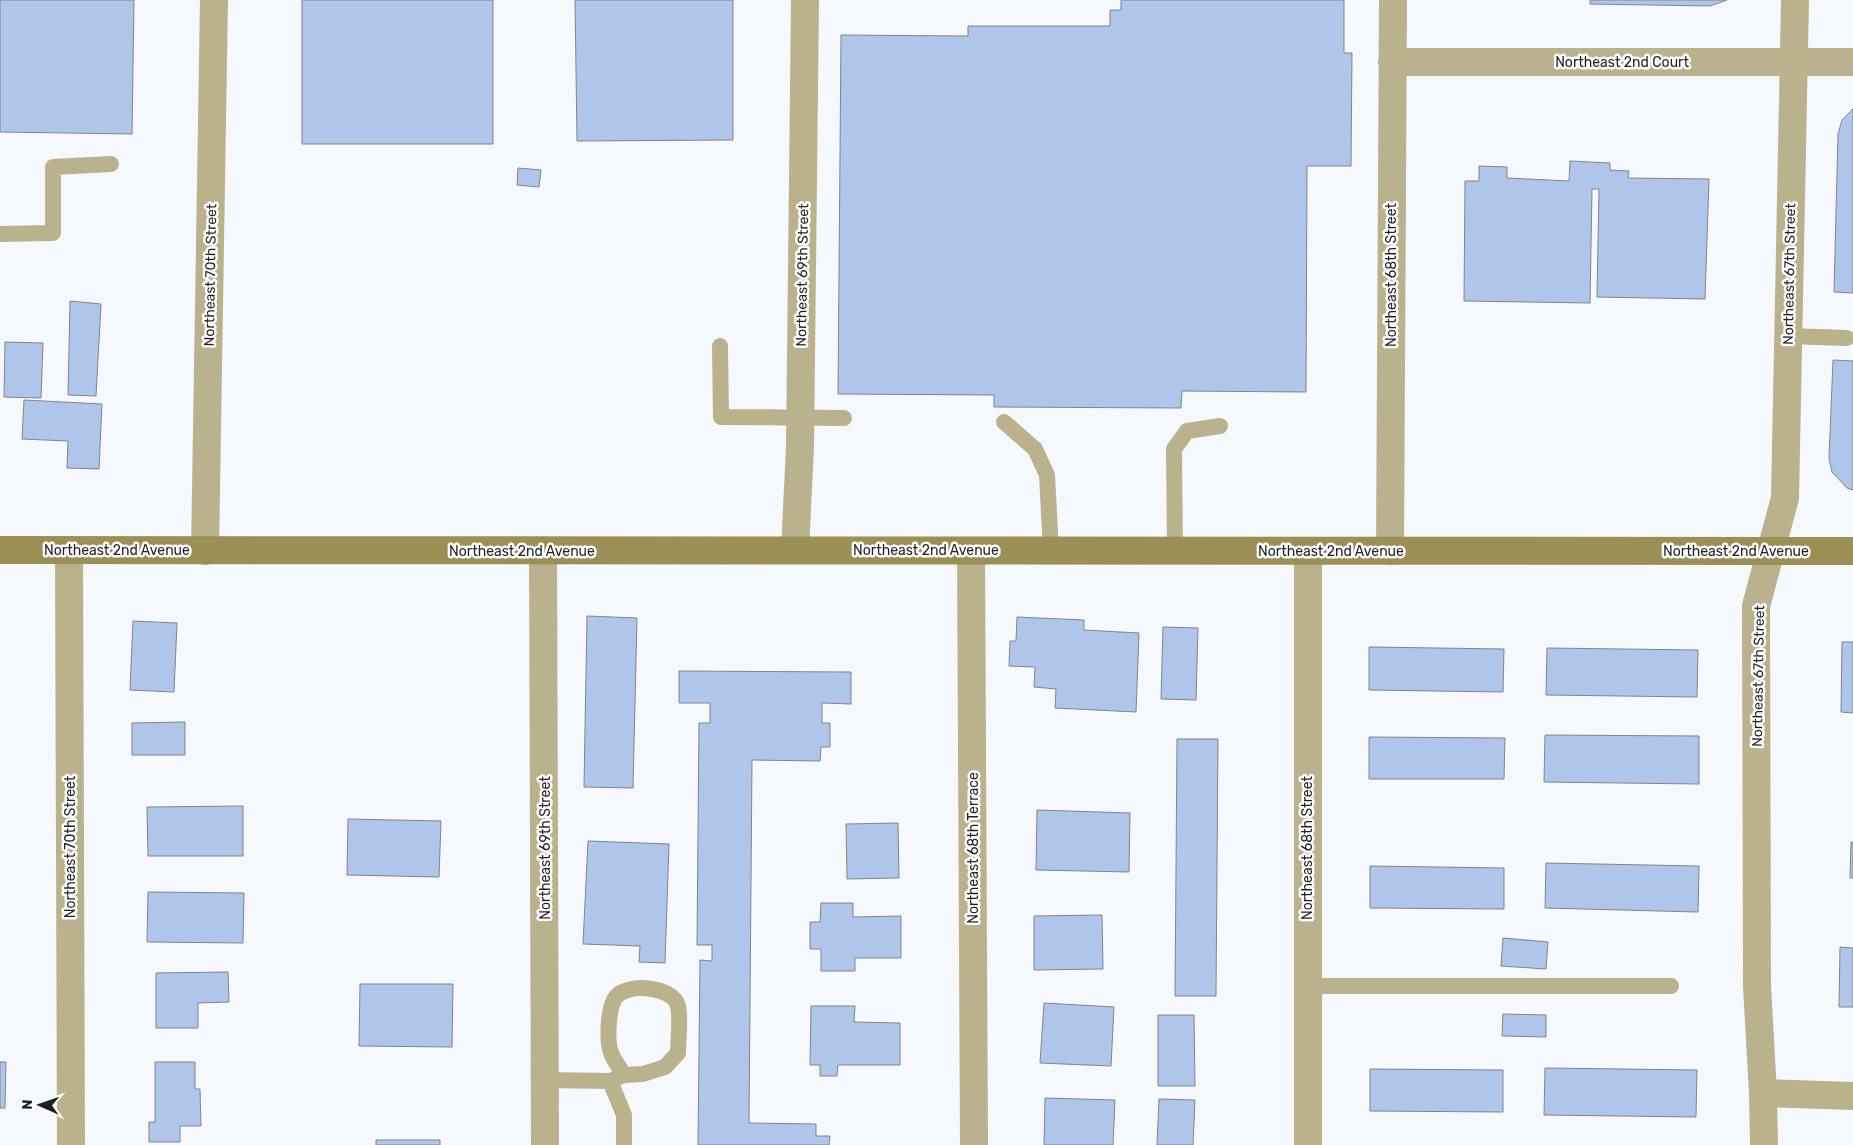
<svg xmlns="http://www.w3.org/2000/svg" width="1853" height="1145" viewBox="0 0 1853 1145" font-family="Rubik,sans-serif">
	<rect width="100%" height="100%" fill="#f5f8fd"/>
	<path fill="#afc5e9" stroke="#80858d" d="M0,0H134L132,134L0,132Z
		M302,0H493V144H302Z
		M575,0H733V140L577,141Z
		M1121,0H1344V53H1352L1351,166H1307L1306,392L1182,391L1181,408L994,407V395L838,394L841,35L968,36V26H1110V10H1121Z
		M1590,0H1727L1710,6L1590,4Z
		M1853,109V293L1834,292L1838,134L1842,120Z
		M1570,161L1610,163V170L1629,171L1628,178L1709,179L1705,299L1597,297L1599,189H1592L1590,303L1464,301L1465,181H1479V166L1507,167V178L1569,181Z
		M518,168L541,170L539,187L517,185Z
		M70,301L101,304L96,396L68,395Z
		M5,342L43,343L41,398L4,397Z
		M1833,360L1853,361V490L1847,488L1832,472L1829,458Z
		M24,400L102,404L99,469L67,468L68,441L22,439Z
		M587,616L637,618L633,788L584,787Z
		M1017,617L1084,620V630L1139,633L1136,712L1055,708L1056,689L1034,687L1035,667L1009,666L1010,641H1016Z
		M133,621L177,623L174,692L130,690Z
		M1163,627L1198,628L1196,700L1161,699Z
		M1842,642H1853V713L1841,712Z
		M1369,647L1504,649L1503,692L1369,690Z
		M1547,648L1698,650L1697,697L1546,695Z
		M679,671L851,672V704L822,703V723H830V747H821L820,761L752,760L749,1123L816,1124V1136H830L829,1145H698L700,960L712,961V945H697L699,723H710V703H679Z
		M185,722V755H132V723Z
		M1545,735L1699,736V784L1544,782Z
		M1369,737L1505,738L1504,779H1369Z
		M1177,739H1218L1216,996H1175Z
		M243,806V856H148L147,807Z
		M1037,810L1130,813L1129,872L1036,870Z
		M348,819L441,821L439,877L347,875Z
		M898,823L899,878L847,879L846,824Z
		M588,841L669,844L665,963L639,962L640,946L583,944Z
		M1851,842H1853V878H1850Z
		M1546,863L1699,866L1698,912L1545,908Z
		M1370,866L1504,868V909L1370,908Z
		M148,892L244,893L243,943L147,942Z
		M821,903H853V917L901,916V958H855V971H821V949H810V922H820Z
		M1102,915L1103,969L1034,970V916Z
		M1503,938L1548,942L1546,969L1501,966Z
		M1840,947L1853,948V1007H1839Z
		M228,972L229,1002L198,1003V1028H156V973Z
		M360,984H453L452,1047L359,1046Z
		M1044,1003L1114,1007L1111,1066L1040,1063Z
		M811,1006H855L854,1022L900,1023V1065H838L837,1076H820V1065H810Z
		M1503,1014L1546,1015V1037L1502,1036Z
		M1158,1015H1194L1195,1086H1158Z
		M0,1062H6L5,1108H0Z
		M155,1062H195V1089H200L201,1126H180V1142H149V1122H155Z
		M1545,1068L1697,1070L1696,1117L1544,1115Z
		M1370,1069L1503,1070V1112L1370,1111Z
		M1045,1098L1115,1100L1113,1145H1044Z
		M1159,1099L1195,1100L1193,1145H1157Z
		M376,1140H440V1145H376Z"/>
	<g fill="none" stroke-linecap="round" stroke-linejoin="round">
		<path stroke="#b9b28c" stroke-width="16" d="M0,234L53,233V167L111,164
			M1788,336L1847,338
			M720,346L721,417L844,418
			M1004,422L1035,449L1047,475L1051,551
			M1175,551L1174,449L1187,431L1220,426
			M1307,986H1671
			M546,1080L610,1081L624,1075L643,1074L665,1067L678,1053C678,1039 681,1020 678,1006C673,986 626,982 615,998C608,1010 606,1043 612,1055C615,1062 620,1068 624,1075
			M610,1081L624,1115V1145"/>
		<path stroke="#b9b28c" stroke-width="28" d="M1392,62H1853
			M69,550L71,1145
			M795,550L800,447L805,0
			M205,551L214,0
			M971,551L974,1145
			M1308,551V1145
			M1390,551L1393,0
			M543,552L545,1145
			M1763,1093L1853,1096
			M1764,1145L1763,1093L1757,986L1756,606L1785,498L1795,0"/>
		<path stroke="#9a8f55" stroke-width="28" d="M0,550L1853,551"/>
	</g>
	<g text-anchor="middle" stroke-width="5" stroke-linejoin="round" paint-order="stroke">
		<g font-size="14" fill="#1e2023" stroke="#fff">
			<text x="1622" y="67">Northeast 2nd Court</text>
			<text transform="translate(1789 274) rotate(-89)" y="5">Northeast 67th Street</text>
			<text transform="translate(210 275) rotate(-89)" y="5">Northeast 70th Street</text>
			<text transform="translate(802 275) rotate(-89)" y="5">Northeast 69th Street</text>
			<text transform="translate(1391 275) rotate(-90)" y="5">Northeast 68th Street</text>
			<text x="117" y="555">Northeast 2nd Avenue</text>
			<text x="926" y="555">Northeast 2nd Avenue</text>
			<text x="522" y="556">Northeast 2nd Avenue</text>
			<text x="1331" y="556">Northeast 2nd Avenue</text>
			<text x="1736" y="556">Northeast 2nd Avenue</text>
			<text transform="translate(1758 676) rotate(-89)" y="5">Northeast 67th Street</text>
			<text transform="translate(70 847) rotate(-90)" y="5">Northeast 70th Street</text>
			<text transform="translate(545 848) rotate(-90)" y="5">Northeast 69th Street</text>
			<text transform="translate(973 848) rotate(-90)" y="5">Northeast 68th Terrace</text>
			<text transform="translate(1307 848) rotate(-90)" y="5">Northeast 68th Street</text>
		</g>
	</g>
	<g transform="translate(40 1105) rotate(272)" stroke="#ffffff" stroke-width="4" paint-order="stroke">
	<path d="M0-4L9 19L0 12L-9 19Z" fill="#1e2023"/>
	<text y="-8" font-size="14" font-weight="bold" text-anchor="middle" fill="#1e2023">N</text>
	</g>
</svg>
